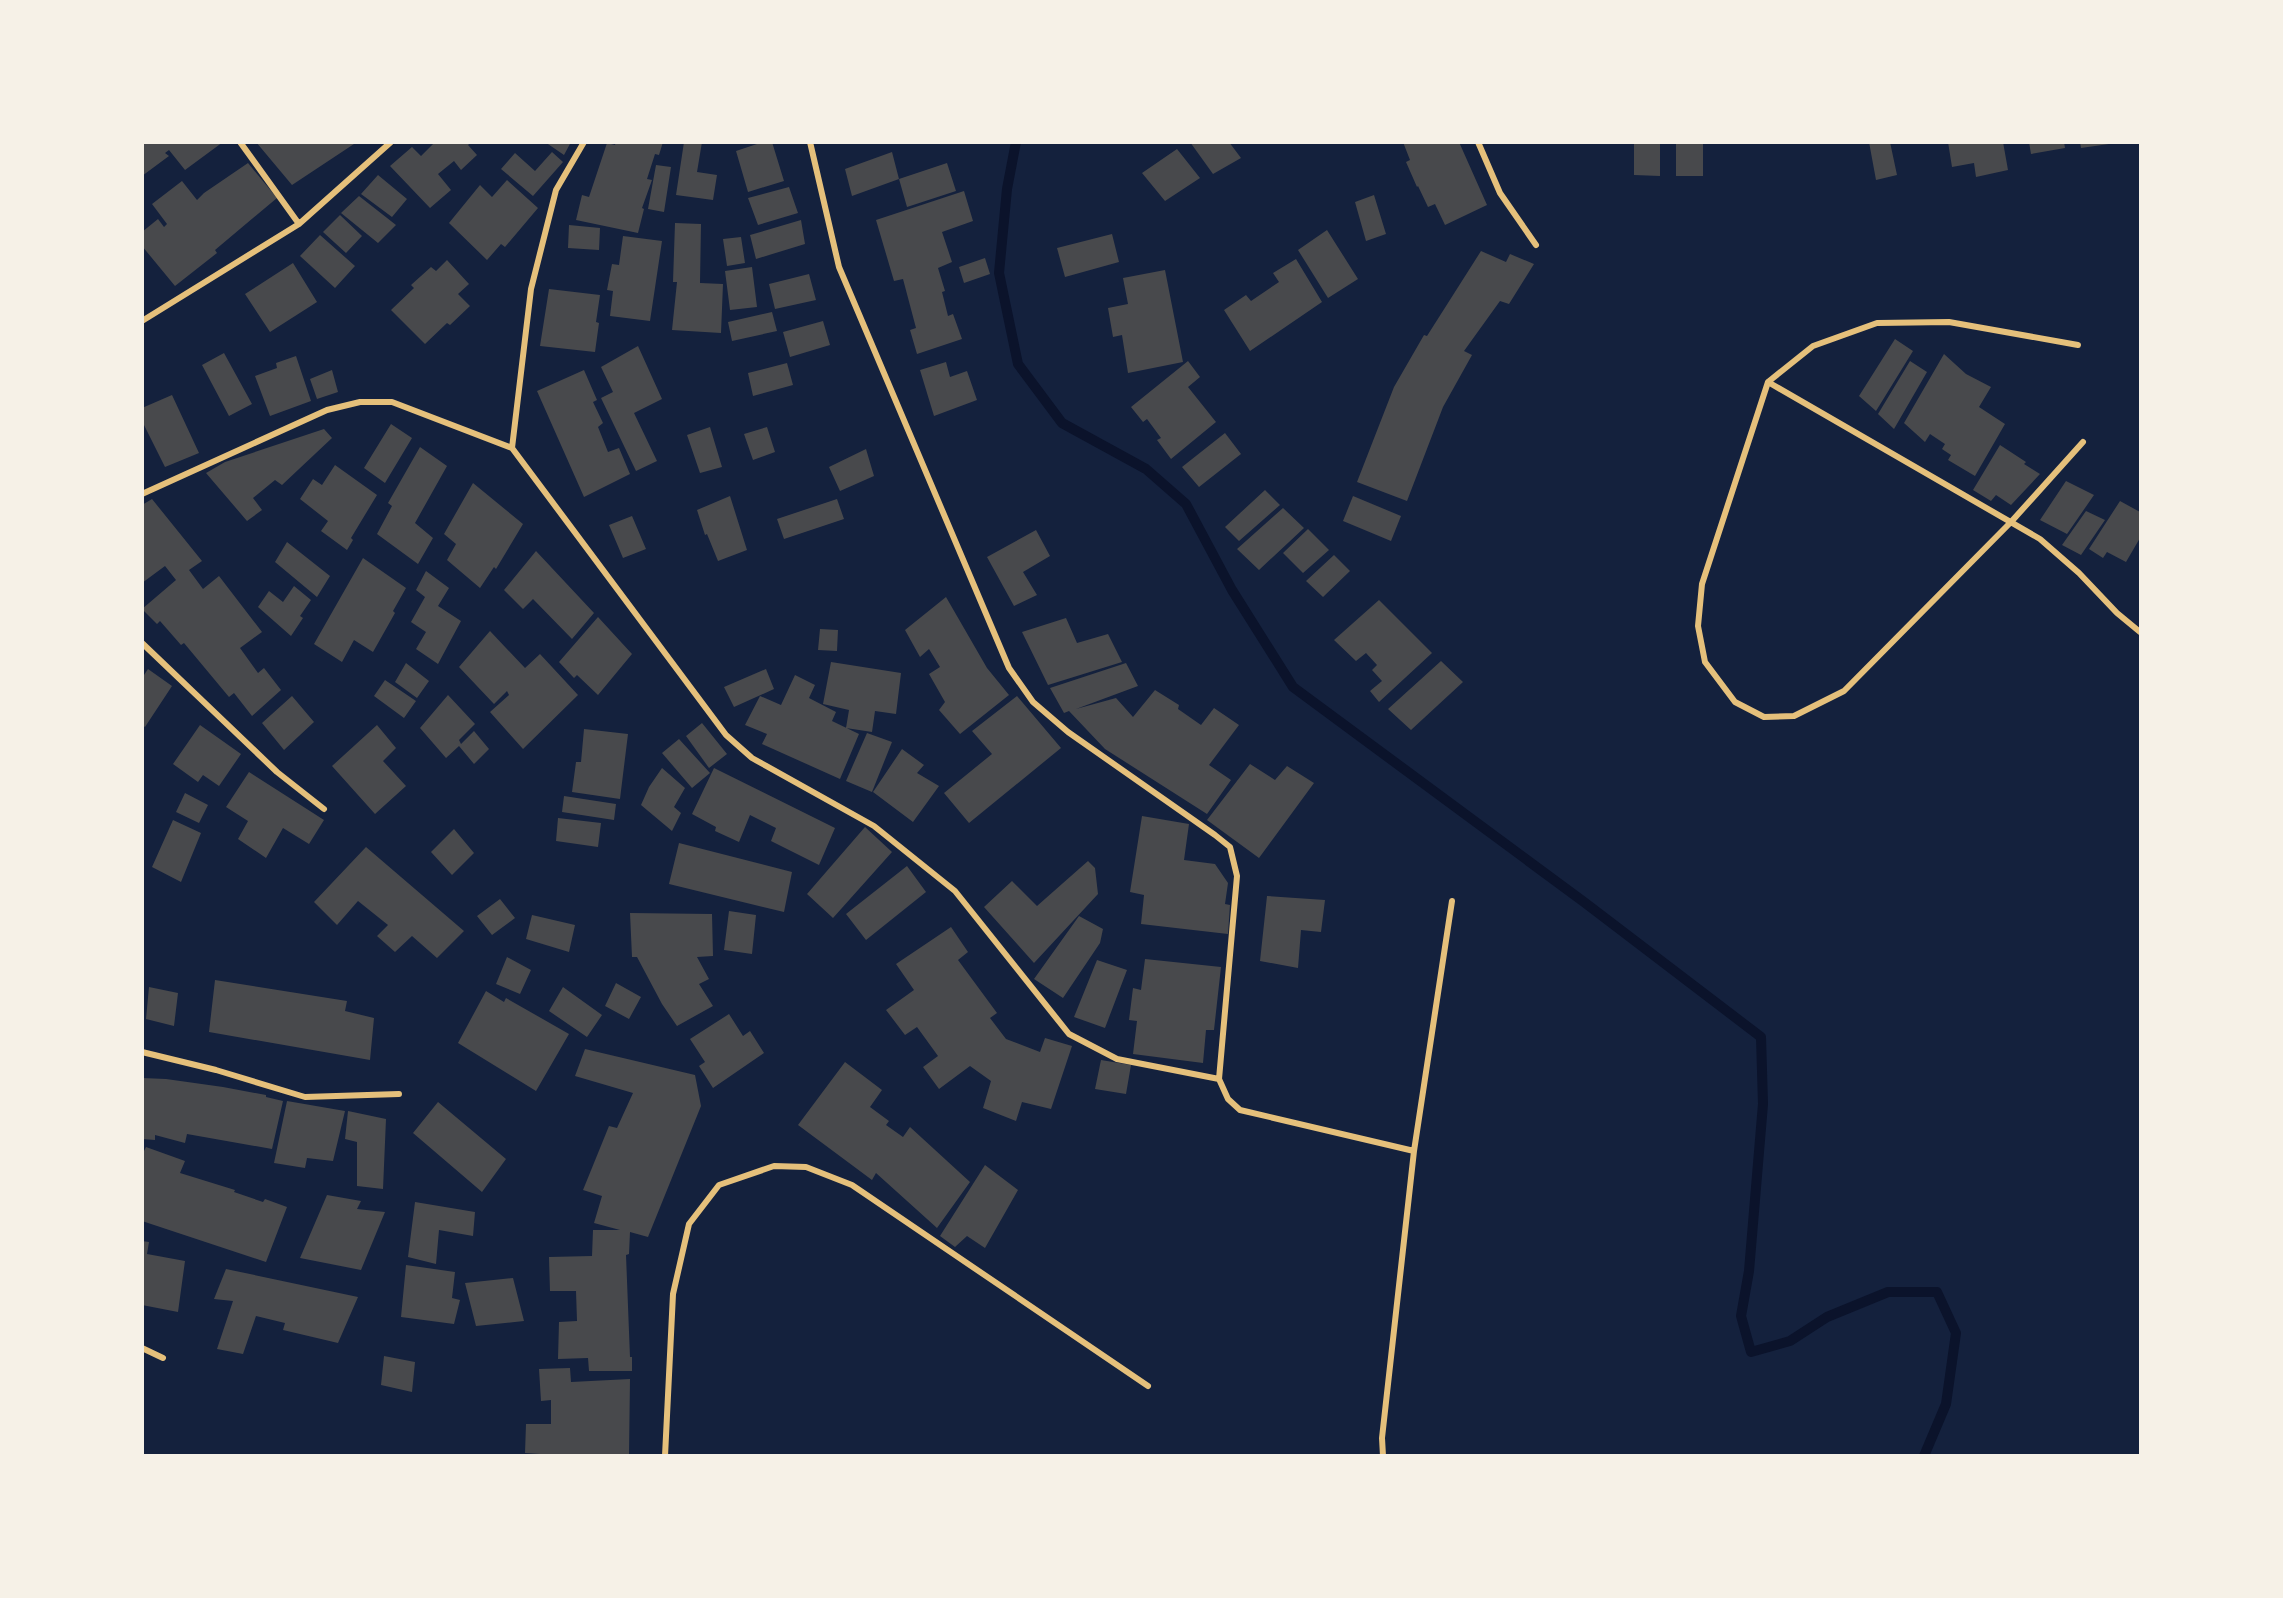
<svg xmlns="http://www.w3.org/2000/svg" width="2283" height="1598" viewBox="0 0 2283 1598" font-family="'Playfair Display',serif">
	<rect width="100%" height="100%" fill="#14213d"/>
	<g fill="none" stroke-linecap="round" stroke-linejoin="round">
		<path stroke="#0b132b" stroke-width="10" d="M1016,142L1007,189L999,273L1018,364L1062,423L1146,469L1186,504L1232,590L1293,687L1584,902L1761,1037L1763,1104L1749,1271L1741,1316L1751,1352L1790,1341L1827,1317L1888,1292H1937L1956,1333L1946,1404L1924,1456"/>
	</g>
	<path fill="#48494c" d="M142,142H223L185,170L169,150L165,153L169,156L142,176Z
		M256,142H357L292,185Z
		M435,142H471L468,145L477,155L461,170L454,161L438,174L451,190L430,208L390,166L412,147L421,156Z
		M545,142H571L564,155Z
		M616,142H663L659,155L655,154L647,179L652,180L642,208L644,209L638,233L576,220L582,195L589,197L607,143L615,145Z
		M684,142H702L697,172L717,175L713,200L676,195Z
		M763,142H772L784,181L748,192L736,151Z
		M1190,142H1229L1241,158L1213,174Z
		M1403,142H1459L1487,205L1445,225L1435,204L1428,207L1418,186L1417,187L1406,162L1410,160Z
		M1634,142H1660V176L1634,175Z
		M1676,142H1703V176H1676Z
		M1869,142H1890L1897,175L1876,180Z
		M1948,142H2003L2008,170L1976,177L1974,163L1952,167Z
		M2029,142H2064L2065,148L2031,154Z
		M2080,142H2109V144L2081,148Z
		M1177,149L1200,178L1165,201L1142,173Z
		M552,152L563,162L533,196L501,169L515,153L535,171Z
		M892,152L899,179L947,163L956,191L907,207L899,179L852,196L845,169Z
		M248,163L277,198L215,250L217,253L175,286L142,246V232L158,219L164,227L167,224L152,204L182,181L197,200L204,193Z
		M656,165L671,167L664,212L648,209Z
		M378,175L407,199L392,217L361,194Z
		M507,180L538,208L505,247L501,244L487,260L449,223L480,185L492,197Z
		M789,187L798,213L758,225L748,198Z
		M964,191L973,221L942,232L952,262L938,268L945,291L942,292L948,316L953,314L962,339L917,354L910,330L916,328L903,279L894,281L876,220Z
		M1374,195L1386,234L1366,241L1355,202Z
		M359,196L396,225L378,243L341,213Z
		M340,215L362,236L346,253L323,232Z
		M801,220L805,244L756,259L750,235Z
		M675,223L701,224L700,283L723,284L721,333L672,330L677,282H673Z
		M569,225L600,228L599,250L568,248Z
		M1327,230L1358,279L1328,298L1298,250Z
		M1112,234L1119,262L1065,277L1057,248Z
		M320,235L355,266L335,288L300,256Z
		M623,236L662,241L650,321L610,316L613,291L607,290L612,264L619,265Z
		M741,237L745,263L727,266L723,239Z
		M1481,251L1506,262L1510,254L1534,264L1509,304L1500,301L1464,351L1472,355L1443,407L1407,501L1357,482L1394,387L1424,335L1427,336Z
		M985,258L990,274L964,283L959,267Z
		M1296,259L1322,302L1250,351L1224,310L1246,295L1251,301L1279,282L1273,273Z
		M447,260L469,284L458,294L470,306L450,325L447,323L425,344L391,310L414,288L411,285L431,267L436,271Z
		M293,263L317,302L270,332L245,294Z
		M752,267L757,307L730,310L725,271Z
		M1165,270L1183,362L1128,373L1122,335L1113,337L1108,308L1128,304L1123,278Z
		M809,274L816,300L775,309L769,284Z
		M549,289L600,295L596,322L599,323L595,352L540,346Z
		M772,312L777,331L732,341L728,322Z
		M823,321L830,345L790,357L783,332Z
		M1895,339L1913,351L1876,411L1859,396Z
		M638,346L662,399L634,413L657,461L636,471L601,398L613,392L601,367Z
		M224,353L252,404L229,416L202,365Z
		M1944,354L1966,374L1991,387L1979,407L2005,424L1975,476L1948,460L1951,455L1942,449L1945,444L1930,434L1925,442L1904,423Z
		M296,356L311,401L270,416L255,376L277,368L276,363Z
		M1188,361L1200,377L1188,387L1216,422L1171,459L1157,440L1161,438L1147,419L1143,422L1131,407Z
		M1910,361L1927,372L1894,429L1878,414Z
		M946,362L950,377L967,371L977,400L934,416L920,370Z
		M787,363L793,385L753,396L748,373Z
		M332,370L338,392L317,399L310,379Z
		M584,370L597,400L593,402L603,423L598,427L608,452L619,448L630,474L584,497L537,391Z
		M172,395L199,453L165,467L142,421V408Z
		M391,424L412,438L385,483L364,468Z
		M710,427L722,467L700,473L687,435Z
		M767,427L775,452L753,460L744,434Z
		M324,429L332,438L282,485L275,480L253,498L262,510L247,521L206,473L225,462Z
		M1225,433L1241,454L1199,487L1182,467Z
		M2000,445L2026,462L2024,464L2040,474L2011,505L1996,495L1991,501L1973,490Z
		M420,447L447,466L415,523L433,538L418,564L377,534L392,506L388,503Z
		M866,449L874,476L840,491L829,467Z
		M335,465L377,495L351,538L353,540L347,550L321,531L328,521L300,499L313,479L322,485Z
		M2066,481L2094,495L2067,534L2040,520Z
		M473,483L523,524L496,569L494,567L480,588L447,560L456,544L444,534Z
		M1265,490L1280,505L1239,541L1225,527Z
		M730,496L747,550L718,561L707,534L705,535L697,510Z
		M1353,496L1401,516L1391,541L1343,521Z
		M152,499L202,561L189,570L203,589L219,576L262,632L240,648L258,673L264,668L281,690L252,716L234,693L229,697L184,643L181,645L160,621L157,624L142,609L176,580L165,566L142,583V505Z
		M837,499L844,519L784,539L777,519Z
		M2120,501L2140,512V538L2126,562L2107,552L2103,558L2089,549Z
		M1283,508L1304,528L1259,570L1237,549Z
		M2086,511L2105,520L2081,555L2062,545Z
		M632,516L646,549L623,558L609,525Z
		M1308,529L1329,550L1303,573L1283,553Z
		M1036,530L1050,556L1023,572L1037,595L1014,606L987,557Z
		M287,542L330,576L317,597L275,562Z
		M536,551L594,613L572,639L533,599L523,609L504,590Z
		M1334,555L1350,571L1323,597L1306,581Z
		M363,558L406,588L393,611L395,613L373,652L354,640L342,662L314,644Z
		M426,571L449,588L438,606L461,621L438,664L416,649L426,632L411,622L425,597L416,590Z
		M294,586L311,600L300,616L303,618L291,636L258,607L269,591L283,602Z
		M946,597L987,668L1009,695L960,734L939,710L945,702L929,674L940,667L929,649L920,657L905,630Z
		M1379,600L1432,653L1379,702L1370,691L1382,681L1372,670L1377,665L1366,653L1356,661L1334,640Z
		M598,617L632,654L598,695L577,675L574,678L559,662Z
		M1066,618L1077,643L1108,634L1122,662L1048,685L1022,632Z
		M820,629L838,630L837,651L818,650Z
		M490,631L525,668L540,654L578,695L523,749L490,712L509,695L507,691L494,704L459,667Z
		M1441,661L1463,682L1411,730L1388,709Z
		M831,662L901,673L896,714L875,711L872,732L846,728L849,710L823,704Z
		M406,663L429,681L417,698L395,682Z
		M1126,663L1138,686L1076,709L1116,698L1133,717L1155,690L1179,705L1178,709L1201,725L1214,708L1239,725L1209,765L1231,780L1207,814L1105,749L1069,711L1064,713L1050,688Z
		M148,669L172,686L145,727L142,725V678Z
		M766,669L774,689L734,707L724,687Z
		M795,675L815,685L809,698L836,712L832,721L859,734L840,779L762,744L767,734L745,725L760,696L781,705Z
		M385,680L416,701L404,718L374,696Z
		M448,695L475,724L459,740L461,744L474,731L489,749L474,764L459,746L446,758L420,728Z
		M292,696L314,722L284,750L262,723Z
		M1017,696L1061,748L969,823L944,793L992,754L972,731Z
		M702,723L727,754L709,768L686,736Z
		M200,725L241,754L219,786L203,775L198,782L173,764Z
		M377,725L396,748L383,761L406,786L375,814L332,766Z
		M584,729L628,734L620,799L572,792L576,762H581Z
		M867,733L892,742L872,792L846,781Z
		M679,739L710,773L692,788L662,753Z
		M902,749L924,765L917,773L939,786L913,822L873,792Z
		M1250,764L1275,780L1287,766L1314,783L1259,858L1207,820Z
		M662,768L685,788L674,807L681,813L672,831L641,805L649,787Z
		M714,768L835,828L819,865L771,841L776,828L750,815L739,842L715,831L716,827L692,814Z
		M249,772L324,820L309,844L283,828L266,858L238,839L248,821L226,807Z
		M185,793L208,805L199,823L176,812Z
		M564,796L616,804L614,820L562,812Z
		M1142,816L1189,824L1184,860L1215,864L1228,883L1225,904L1230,905L1228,934L1141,924L1144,895L1130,892Z
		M558,818L601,823L598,847L556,841Z
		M173,820L201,833L181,882L152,867Z
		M865,827L892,852L833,918L807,894Z
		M454,829L474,853L452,875L431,852Z
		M679,843L792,872L784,912L669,884Z
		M366,847L464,931L437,958L412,936L395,952L377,936L388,925L358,901L337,925L314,902Z
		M1088,861L1095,868L1098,894L1034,963L984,907L1012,881L1037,906Z
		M907,866L926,892L866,940L846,914Z
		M1267,896L1325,900L1321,932L1301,930L1298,968L1260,961Z
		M500,899L515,918L492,935L477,916Z
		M729,911L756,915L752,954L724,950Z
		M630,913L712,914L713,956L697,957L709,979L699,984L713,1006L677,1026L662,1004L637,957H632Z
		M532,915L575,925L569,952L526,939Z
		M1079,916L1103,929L1100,943L1063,998L1034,979Z
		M951,927L968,952L958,960L997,1013L990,1018L1006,1039L1040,1052L1045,1038L1072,1046L1051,1109L1022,1102L1016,1121L983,1108L991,1081L970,1066L939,1089L923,1067L938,1056L917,1027L905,1035L886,1010L914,990L896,964Z
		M507,957L531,970L520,994L496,984Z
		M1145,959L1221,967L1214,1030H1206L1203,1063L1133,1054L1137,1021L1129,1020L1133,988L1141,990Z
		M1097,960L1127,970L1105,1028L1074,1017Z
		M215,980L347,1001L345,1011L374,1018L370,1060L209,1032Z
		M616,983L641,997L629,1019L605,1006Z
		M149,987L178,993L174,1026L146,1019Z
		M563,987L602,1015L587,1037L549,1011Z
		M486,991L504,1002L506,998L569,1034L536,1091L458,1043Z
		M729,1014L743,1036L750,1031L764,1053L713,1088L699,1066L705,1062L690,1039Z
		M585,1049L695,1075L701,1106L648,1237L630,1232L629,1254L626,1255L630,1357H632V1371H589L588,1358L558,1359L559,1322L577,1321L576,1291H550L549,1257L592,1256L593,1230H620L594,1223L602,1196L583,1190L609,1126L617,1128L633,1093L575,1076Z
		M1101,1060L1131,1065L1126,1094L1095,1089Z
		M845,1062L882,1090L870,1107L889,1121L886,1125L903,1137L910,1127L970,1182L937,1228L876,1173L872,1180L798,1125Z
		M142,1078L166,1079L223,1087L266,1095V1097L283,1101L272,1149L187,1134L185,1143L155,1135V1140L142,1139Z
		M287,1101L345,1111L333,1161L307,1158L305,1168L274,1163Z
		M438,1102L506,1159L482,1192L413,1133Z
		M348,1111L386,1119L383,1189L357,1186V1142L345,1139Z
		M146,1147L185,1161L180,1173L235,1190L234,1192L263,1202L265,1199L287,1207L266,1262L142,1221V1155Z
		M985,1165L1018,1190L985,1248L967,1236L955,1247L940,1236Z
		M327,1195L361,1201L357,1209L385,1212L361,1270L300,1258Z
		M415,1202L475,1212L473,1236L439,1230L436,1264L408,1257Z
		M142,1241L149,1242L147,1254L185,1261L178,1312L142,1305Z
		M406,1265L455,1272L452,1298L460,1300L454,1324L401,1317Z
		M226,1269L358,1297L338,1343L283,1330L285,1323L256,1316L243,1354L217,1349L233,1301L214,1299Z
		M513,1278L524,1321L476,1326L465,1283Z
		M384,1356L415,1362L412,1392L381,1385Z
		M570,1368L571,1382L630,1379L629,1455H555L525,1453L526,1424H551V1400L541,1401L539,1369Z"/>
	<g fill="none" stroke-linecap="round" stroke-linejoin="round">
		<path stroke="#e5c07b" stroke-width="6" d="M240,142L299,224
			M584,142L556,190L531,289L512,448L726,735L752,758L874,826L955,891L1069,1034L1117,1059L1219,1079L1228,1099L1240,1110L1414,1151
			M810,142L839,267L1009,668L1033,702L1068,732L1215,835L1230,847L1237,876L1219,1079
			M1478,142L1500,193L1536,245
			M142,321L299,224L391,142
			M2078,345L1949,322L1877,323L1813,346L1768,382L1702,584L1698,626L1705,662L1735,702L1764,717L1794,716L1844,691L2011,522L2083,442
			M1768,382L2040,539L2079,573L2117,613L2140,632
			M142,494L327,410L360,402H392L512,448
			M142,643L277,772L324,809
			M142,1052L216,1070L305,1097L399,1094
			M142,1348L163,1358
			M665,1456L673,1294L689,1224L719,1185L774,1166L806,1167L852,1185L1148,1386
			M1383,1456L1382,1438L1414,1151L1452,901"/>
	</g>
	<rect width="2283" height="1598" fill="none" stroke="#f6f1e7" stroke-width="288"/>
</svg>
